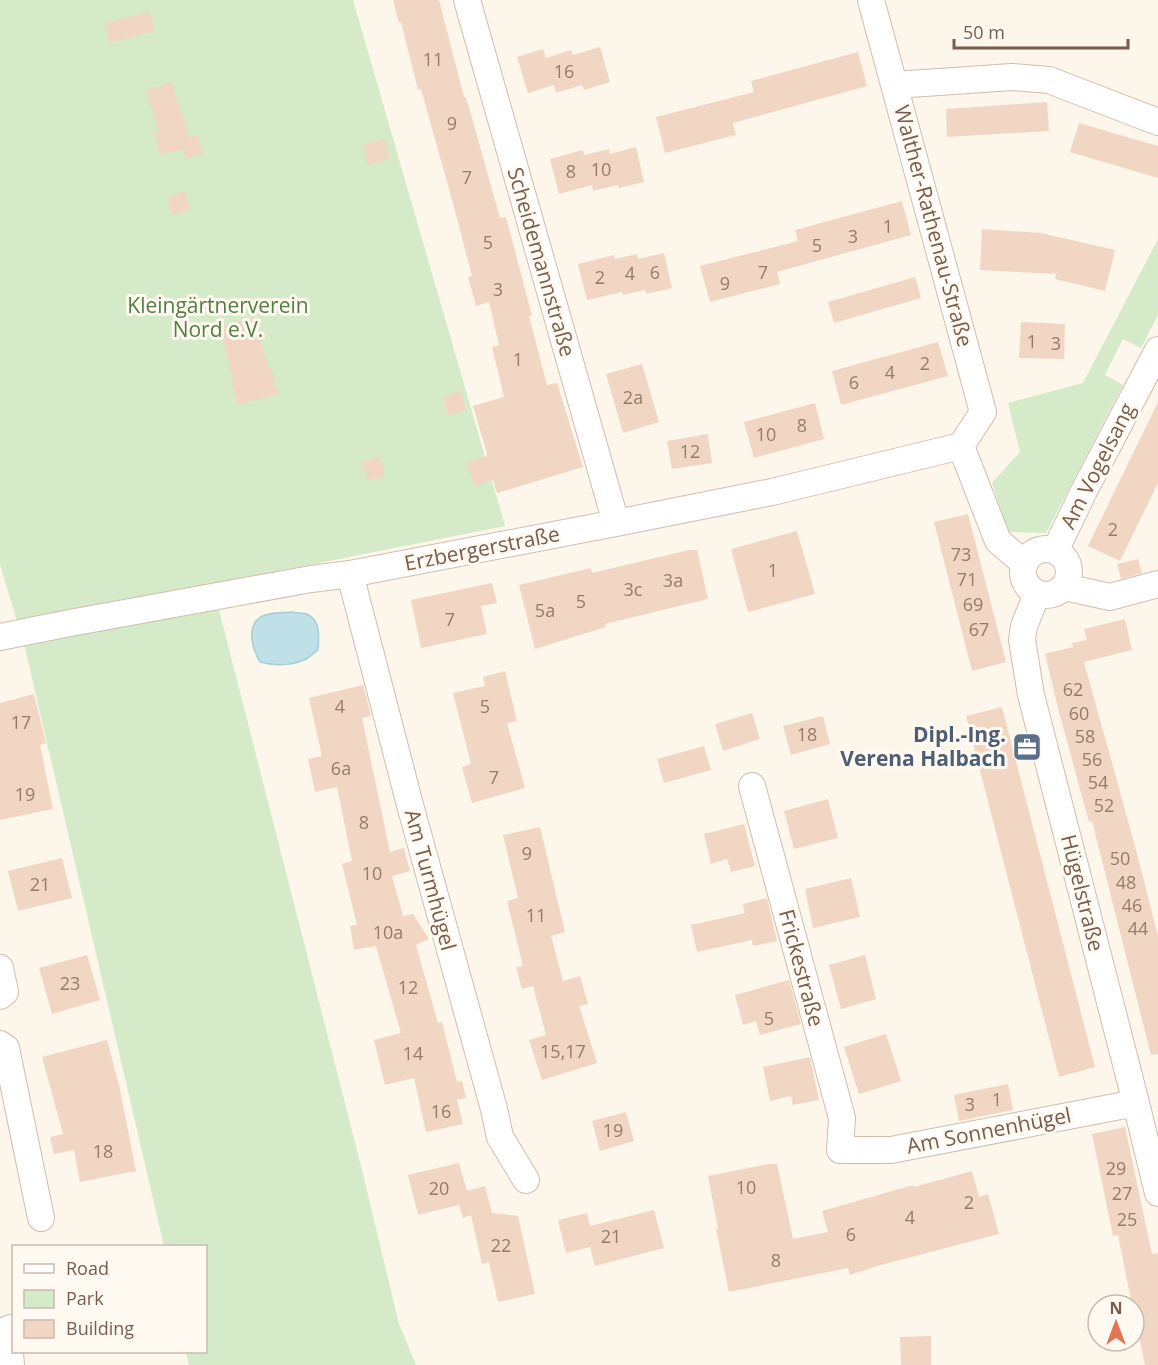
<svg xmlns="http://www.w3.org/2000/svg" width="1158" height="1365" viewBox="0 0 1158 1365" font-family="'Open Sans',sans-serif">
	<rect width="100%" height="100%" fill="#fcf6eb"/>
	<path fill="#d5eac8" d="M0,0H353L505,526L84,610L218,606L362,1170L399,1324L416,1365H189L186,1352H206V1246H164L24,644L0,565Z
		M1158,239V315L1141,348L1123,339L1105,375L1123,385L1046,533L1008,532L992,483L1020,452L1008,403L1083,383Z"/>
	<path fill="#bfe0e6" stroke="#a5cfd8" stroke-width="1.5" d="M292,612C296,613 303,613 307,614C321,621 319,636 318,650C314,653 310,657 306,659C292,666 274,666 260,662C253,650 246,629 259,618C267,612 282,613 292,612Z"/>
	<path fill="#f1d6c3" d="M393,0H439L464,97H466L500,218L506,217L532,316H529L547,385L557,383L583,467L497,493L493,480L474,486L467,462L486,456L487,454L473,406L504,397L492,347L499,345L489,302L476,306L468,277L472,276L454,207L421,89L418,90L401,22L399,23Z
		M149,12L155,31L109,43L104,23Z
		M600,47L610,82L584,90L582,85L556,93L554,85L528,93L517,57L543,49L546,58L571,50L573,55Z
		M858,52L867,86L733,123L736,135L665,153L656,117L754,92L751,81Z
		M172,82L189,138L198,135L203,153L186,159L183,149L160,155L154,132L159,130L146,90Z
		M1047,102L1049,131L947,137L946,109Z
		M1079,123L1158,146V178L1070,152Z
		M384,139L390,159L368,165L362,144Z
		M636,147L644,182L619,188L618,185L593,191L592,185L559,194L550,159L583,150L584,155L609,149L610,154Z
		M185,191L190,210L173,215L167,197Z
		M902,201L911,235L777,272L780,284L710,302L700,266L798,241L795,230Z
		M982,229L1041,233L1115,250L1105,291L1055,279L1056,274L980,270Z
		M664,253L672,288L646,294L645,290L623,295L622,292L587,300L578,264L614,255L615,259L637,254L638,259Z
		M915,277L921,298L834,323L828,302Z
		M254,317L268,367H271L278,394L238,405L231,382L234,381L219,327Z
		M1021,322L1065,324L1064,359L1019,358Z
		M938,342L948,376L841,405L832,371Z
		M642,364L659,422L623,433L606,374Z
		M460,391L466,410L448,415L443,397Z
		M1158,402V483L1120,561L1088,546Z
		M815,403L824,439L754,458L744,422Z
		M708,434L712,463L672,469L667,441Z
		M380,457L385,476L367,481L362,462Z
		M968,514L1006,662L972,671L934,522Z
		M797,531L815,594L748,612L731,549Z
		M689,550H697L708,599L605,624L606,627L535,649L519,585L591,568L592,573Z
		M1138,559L1142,573L1121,579L1117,564Z
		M492,583L497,603L481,606L487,634L421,648L411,600Z
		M1125,619L1132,650L1084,662L1135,846L1158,936V1054L1151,1055L1092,821L1089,822L1058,708L1045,654L1073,647L1072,643L1087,640L1084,629Z
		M505,671L517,721L507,723L525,788L472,803L462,767L471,764L453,693L485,686L483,677Z
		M363,685L371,716L362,718L390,852L404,848L410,871L392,876L403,916L413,914L429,939L416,945L438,1023L442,1022L457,1082L462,1081L466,1098L457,1100L463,1124L426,1132L414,1078L385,1085L374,1040L401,1033L376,946L354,950L350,926L357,925L342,864L352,861L337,787L315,792L308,759L322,756L309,698Z
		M34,694L46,743L40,745L53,809L0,820V703Z
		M1002,707L1095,1067L1059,1077L966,716Z
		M752,713L760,739L723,751L715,724Z
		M823,716L830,744L791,755L783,726Z
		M704,746L711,770L664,783L657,759Z
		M828,799L838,838L794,849L784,811Z
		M744,824L755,866L731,872L727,859L711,864L704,834Z
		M540,827L565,932L551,936L563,981L580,976L588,1004L579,1006L597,1063L542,1080L529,1040L546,1035L533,986L522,989L516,967L523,966L507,901L518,898L503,835Z
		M62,858L72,898L18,911L8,871Z
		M851,878L860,917L813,928L805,889Z
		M767,898L777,941L753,946L752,940L697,952L691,925L745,913L743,904Z
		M87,955L100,1000L52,1014L39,968Z
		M865,955L876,999L841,1009L829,965Z
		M789,980L801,1024L760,1035L756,1021L743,1025L735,995Z
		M886,1034L901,1081L859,1094L844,1047Z
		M107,1040L119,1085L136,1171L80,1182L74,1150L54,1154L50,1137L63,1134L42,1057Z
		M810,1057L819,1100L793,1105L791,1096L770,1101L763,1067Z
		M1008,1084L1013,1110L959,1121L954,1095Z
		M626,1112L634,1141L600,1151L592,1121Z
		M1125,1127L1152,1254L1158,1253V1365H1145L1134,1313V1305H1132L1118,1235L1113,1236L1092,1134Z
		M459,1163L467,1191L485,1186L492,1213L518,1216L535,1294L498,1302L489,1262L482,1264L471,1215L463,1218L459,1205L418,1215L408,1175Z
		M769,1164H777L793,1239L828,1232L822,1211L913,1185L914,1187L972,1171L979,1197L988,1194L999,1234L881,1265L850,1275L848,1268L729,1292L716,1229H718L708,1176Z
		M654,1210L664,1248L595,1266L590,1247L566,1253L558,1220L587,1213L590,1226Z
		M931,1336V1365H901L900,1337Z"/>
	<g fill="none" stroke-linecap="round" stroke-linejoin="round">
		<g stroke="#cfbeaf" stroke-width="28">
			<path id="minor" d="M467,0L616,523
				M871,0L983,412L961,446
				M895,85L1012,77L1049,80L1158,122
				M961,446L998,541L1024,563
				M1023 572a23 23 0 1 1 46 0a23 23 0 1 1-46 0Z
				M1055,551L1084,491L1158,350
				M350,574L410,805L494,1109L500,1137L526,1180
				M1065,587L1110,597L1158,584
				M1037,594L1024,626L1022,640L1031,695L1136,1103L1158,1193
				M0,637L70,623L311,579L350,574L616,523L772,492L961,446
				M752,786L842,1118L840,1150H891L1136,1103
				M0,968L5,992L0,996
				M0,1044L6,1048L41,1218
				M11,1365L8,1329L14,1327"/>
		</g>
		<use href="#minor" stroke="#fff" stroke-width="26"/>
	</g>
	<defs>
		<g id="office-square" transform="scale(1.5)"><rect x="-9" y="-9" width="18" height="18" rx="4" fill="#5c6f8a" stroke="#fffaf1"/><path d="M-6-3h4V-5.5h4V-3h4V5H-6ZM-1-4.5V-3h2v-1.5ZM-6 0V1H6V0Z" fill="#fff"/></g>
	</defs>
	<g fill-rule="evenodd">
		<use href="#office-square" x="1027" y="747"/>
	</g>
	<g text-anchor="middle" stroke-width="6" stroke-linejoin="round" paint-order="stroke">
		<g font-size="18" fill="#967b6a">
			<text x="433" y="66">11</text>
			<text x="564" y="78">16</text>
			<text x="452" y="130">9</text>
			<text x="601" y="176">10</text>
			<text x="571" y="178">8</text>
			<text x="467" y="184">7</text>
			<text x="888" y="233">1</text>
			<text x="853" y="243">3</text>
			<text x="488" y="249">5</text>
			<text x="817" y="252">5</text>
			<text x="655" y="279">6</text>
			<text x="763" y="279">7</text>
			<text x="630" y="280">4</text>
			<text x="600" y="284">2</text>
			<text x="725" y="290">9</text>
			<text x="498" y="296">3</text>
			<text x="1032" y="348">1</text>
			<text x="1056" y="350">3</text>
			<text x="518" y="366">1</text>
			<text x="925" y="370">2</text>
			<text x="890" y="379">4</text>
			<text x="854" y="389">6</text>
			<text x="633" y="404">2a</text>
			<text x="802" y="432">8</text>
			<text x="766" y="441">10</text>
			<text x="690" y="458">12</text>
			<text x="1113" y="536">2</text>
			<text x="961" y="561">73</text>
			<text x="773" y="577">1</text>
			<text x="967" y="586">71</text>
			<text x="673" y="587">3a</text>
			<text x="633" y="596">3c</text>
			<text x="581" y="608">5</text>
			<text x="973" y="611">69</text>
			<text x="545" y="617">5a</text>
			<text x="450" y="626">7</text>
			<text x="979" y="636">67</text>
			<text x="1073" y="696">62</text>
			<text x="340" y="713">4</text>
			<text x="485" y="713">5</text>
			<text x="1079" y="720">60</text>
			<text x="21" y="729">17</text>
			<text x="807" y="741">18</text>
			<text x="1085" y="743">58</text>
			<text x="1092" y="766">56</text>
			<text x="341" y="775">6a</text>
			<text x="494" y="784">7</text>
			<text x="1098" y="789">54</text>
			<text x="25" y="801">19</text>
			<text x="1104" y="812">52</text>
			<text x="364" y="829">8</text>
			<text x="527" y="860">9</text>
			<text x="1120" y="865">50</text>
			<text x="372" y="880">10</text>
			<text x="1126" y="889">48</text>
			<text x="40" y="891">21</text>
			<text x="1132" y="912">46</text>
			<text x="536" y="922">11</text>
			<text x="1138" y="935">44</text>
			<text x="388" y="939">10a</text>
			<text x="70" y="990">23</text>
			<text x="408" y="994">12</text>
			<text x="769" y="1025">5</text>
			<text x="563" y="1058">15,17</text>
			<text x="413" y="1060">14</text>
			<text x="997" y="1106">1</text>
			<text x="970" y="1111">3</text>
			<text x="441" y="1118">16</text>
			<text x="613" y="1137">19</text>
			<text x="103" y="1158">18</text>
			<text x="1116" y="1175">29</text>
			<text x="746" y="1194">10</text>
			<text x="439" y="1195">20</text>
			<text x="1122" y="1200">27</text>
			<text x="969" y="1209">2</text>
			<text x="910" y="1224">4</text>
			<text x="1127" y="1226">25</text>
			<text x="851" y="1241">6</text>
			<text x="611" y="1243">21</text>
			<text x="501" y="1252">22</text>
			<text x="776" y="1267">8</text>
		</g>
		<g font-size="21" fill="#775d4d" stroke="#fffaf1">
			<text transform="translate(933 226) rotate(75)" y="7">Walther-Rathenau-Straße</text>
			<text transform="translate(541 262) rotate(74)" y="7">Scheidemannstraße</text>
			<text transform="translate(1098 466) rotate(-63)" y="7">Am Vogelsang</text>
			<text transform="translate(482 549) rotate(-11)" y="7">Erzbergerstraße</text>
			<text transform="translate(430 880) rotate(75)" y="7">Am Turmhügel</text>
			<text transform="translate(1082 893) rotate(76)" y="7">Hügelstraße</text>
			<text transform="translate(801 968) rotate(75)" y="7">Frickestraße</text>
			<text transform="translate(989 1131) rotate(-11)" y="7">Am Sonnenhügel</text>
		</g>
		<g font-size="21" fill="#547d45" stroke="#fffaf1">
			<text x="218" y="313">Kleingärtnerverein<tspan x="218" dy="24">Nord e.V.</tspan></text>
		</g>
		<g font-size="21" font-weight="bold" fill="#4e5e75" stroke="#fffaf1" text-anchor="end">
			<text x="1006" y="742">Dipl.-Ing.<tspan x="1006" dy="24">Verena Halbach</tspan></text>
		</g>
	</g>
	<rect x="12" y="1245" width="195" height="108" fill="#fffaf1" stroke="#c9bbaf" stroke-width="1.5"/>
	<rect x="24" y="1264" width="30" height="9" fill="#ffffff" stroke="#c9bbaf" stroke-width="1.5"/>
	<text x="66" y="1275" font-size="18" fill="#775d4d">Road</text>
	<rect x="24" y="1290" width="30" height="18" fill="#d5eac8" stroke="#c9bbaf" stroke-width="1.5"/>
	<text x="66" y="1305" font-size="18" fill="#775d4d">Park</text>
	<rect x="24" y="1320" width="30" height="18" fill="#f1d6c3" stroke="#c9bbaf" stroke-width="1.5"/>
	<text x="66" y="1335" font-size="18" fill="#775d4d">Building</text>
	<g transform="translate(1116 1323)"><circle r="28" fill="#fffaf1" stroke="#c9bbaf" stroke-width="1.5"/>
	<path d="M0-4.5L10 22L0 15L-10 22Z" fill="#e27654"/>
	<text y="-9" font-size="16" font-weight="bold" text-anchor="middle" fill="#775d4d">N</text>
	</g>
	<path d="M954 39v9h174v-9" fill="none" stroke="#775d4d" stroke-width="3"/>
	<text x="963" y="39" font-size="18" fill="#775d4d" stroke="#fffaf1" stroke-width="4.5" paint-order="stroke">50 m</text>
</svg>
